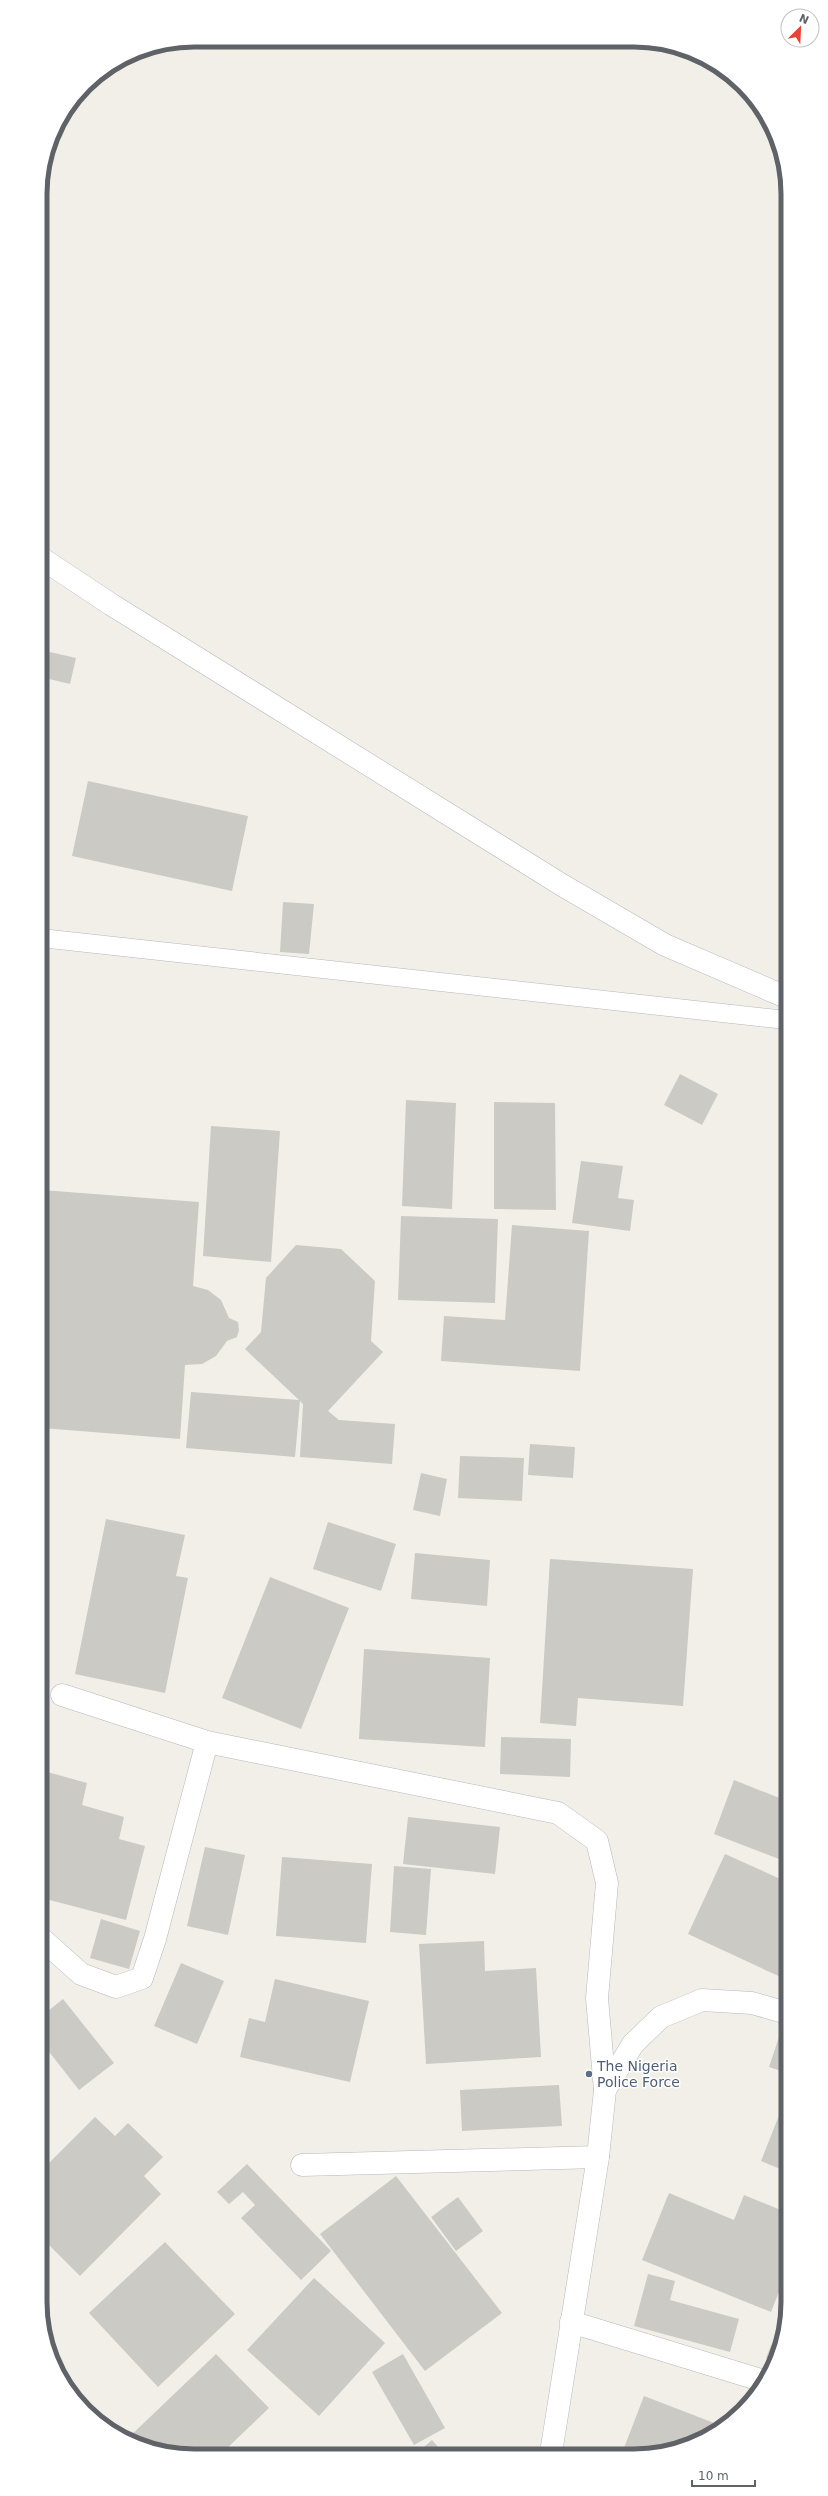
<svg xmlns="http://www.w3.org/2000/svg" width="828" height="2496" viewBox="0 0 828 2496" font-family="'DejaVu Sans',sans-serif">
	<rect width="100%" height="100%" fill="#f1efe8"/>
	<path fill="#cccac5" d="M41,650L76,658L70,684L41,677Z
		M88,781L248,816L232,891L72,856Z
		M283,902L314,904L309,954L280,952Z
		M680,1074L718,1094L702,1125L664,1105Z
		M406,1100L456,1103L452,1209L402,1206Z
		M494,1102L555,1103L556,1210L494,1209Z
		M211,1126L280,1131L271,1262L203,1256Z
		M581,1161L623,1166L618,1198L634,1200L630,1231L572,1223Z
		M42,1190L199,1202L193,1286L208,1290L221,1300L229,1318L238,1322L239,1330L237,1337L227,1341L216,1356L202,1364L185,1365L180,1439L42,1428Z
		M401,1216L498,1219L495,1303L398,1300Z
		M512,1225L589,1231L580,1371L441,1361L444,1316L505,1320Z
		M296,1245L341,1249L375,1281L371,1341L383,1352L328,1411L339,1420L395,1424L392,1464L300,1457L303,1404L300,1401L295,1457L186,1448L191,1392L299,1400L245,1349L261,1332L266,1278Z
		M530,1444L575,1447L573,1478L528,1475Z
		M460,1456L524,1458L522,1501L458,1498Z
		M421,1473L447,1479L440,1516L413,1510Z
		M106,1519L185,1535L176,1576L188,1578L165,1693L75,1674Z
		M328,1522L396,1544L381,1591L313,1569Z
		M415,1553L490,1560L487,1606L411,1599Z
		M550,1559L693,1569L683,1706L578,1698L576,1726L540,1723Z
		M270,1577L349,1608L301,1729L222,1698Z
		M364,1649L490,1658L485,1747L359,1739Z
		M501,1737L571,1739L570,1777L500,1774Z
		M44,1771L87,1783L82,1805L124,1817L119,1839L145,1846L126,1920L42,1898V1780Z
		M734,1780L787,1801V1862L714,1834Z
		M408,1817L500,1827L495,1874L403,1864Z
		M205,1847L245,1855L228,1935L187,1926Z
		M725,1854L787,1882V1980L688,1934Z
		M282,1857L372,1864L366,1943L276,1936Z
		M394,1866L431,1869L426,1935L390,1932Z
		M101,1919L140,1931L129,1969L90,1958Z
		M484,1941L485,1971L536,1968L541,2057L426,2064L419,1944Z
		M181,1963L224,1981L197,2044L154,2026Z
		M275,1979L369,2001L350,2082L240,2057L249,2018L265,2022Z
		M63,1999L114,2063L79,2090L43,2044V2015Z
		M779,2037L787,2040V2073L769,2067Z
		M559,2085L562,2126L462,2131L460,2090Z
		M43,2095L48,2100L43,2106Z
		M787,2095L788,2172L761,2161Z
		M95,2117L115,2136L128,2123L163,2157L144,2176L161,2194L80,2276L43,2239V2169Z
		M247,2164L331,2251L301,2280L241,2218L255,2205L243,2192L229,2204L217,2192Z
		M396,2176L502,2313L425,2371L320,2234Z
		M669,2193L734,2220L744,2195L788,2213V2280L784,2279L771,2312L642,2260Z
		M458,2197L483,2231L456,2251L431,2217Z
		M165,2242L235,2314L158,2387L89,2313Z
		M648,2274L675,2281L670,2300L739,2319L730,2352L634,2326Z
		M314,2278L385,2343L319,2416L247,2350Z
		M788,2303V2312L776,2362L766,2358Z
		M216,2354L269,2408L222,2453H164L126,2440Z
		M403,2354L445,2428L414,2445L372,2372Z
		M644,2396L722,2426L711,2436L664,2453H622Z
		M432,2440L443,2453H417Z"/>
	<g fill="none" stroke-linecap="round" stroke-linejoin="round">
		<g stroke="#b5b8bc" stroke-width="19">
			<path id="lane" d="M41,938L786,1020"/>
		</g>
		<g stroke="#b5b8bc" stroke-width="23">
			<path id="street" d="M62,1695L207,1742L558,1813L597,1841L607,1883L597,1998L605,2090
				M42,1939L81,1974L116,1987L142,1978L155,1939L207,1742
				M302,2165L598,2157
				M571,2322L764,2381"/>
		</g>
		<g stroke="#b6babf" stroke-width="23">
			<path id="secondary" d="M41,558L112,605L562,885L665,945L786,997
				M551,2453L598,2157L605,2090L633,2044L661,2017L702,2000L752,2003L787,2013"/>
		</g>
		<use href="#lane" stroke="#fff" stroke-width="18"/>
		<use href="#street" stroke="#fff" stroke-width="22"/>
		<use href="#secondary" stroke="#fff" stroke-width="22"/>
	</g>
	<circle fill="#5c6f8a" stroke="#fff" stroke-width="1.5" cx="589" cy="2074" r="4"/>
	<g text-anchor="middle" stroke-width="3" stroke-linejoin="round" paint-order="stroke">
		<g font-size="14" fill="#4e5e75" stroke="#fff" text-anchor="start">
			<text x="597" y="2071">The Nigeria<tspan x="597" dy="16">Police Force</tspan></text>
		</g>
	</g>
	<path d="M0 0H828V2496H0ZM194 47H634A147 147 0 0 1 781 194V2302A147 147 0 0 1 634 2449H194A147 147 0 0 1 47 2302V194A147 147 0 0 1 194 47Z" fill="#fff" fill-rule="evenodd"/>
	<path fill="none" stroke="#5f6368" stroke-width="5" d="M194 47H634A147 147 0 0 1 781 194V2302A147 147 0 0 1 634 2449H194A147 147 0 0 1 47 2302V194A147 147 0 0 1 194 47Z"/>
	<g transform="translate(800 28) rotate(24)"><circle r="19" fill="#ffffff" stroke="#bfc1c3"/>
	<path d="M0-3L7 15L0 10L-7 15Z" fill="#ea4335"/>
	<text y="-6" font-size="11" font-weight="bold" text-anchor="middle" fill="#5f6368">N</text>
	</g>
	<path d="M692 2480v6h63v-6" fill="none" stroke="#5f6368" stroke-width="2"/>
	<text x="698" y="2480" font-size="12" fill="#5f6368" stroke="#ffffff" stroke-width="3" paint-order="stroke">10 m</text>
</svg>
